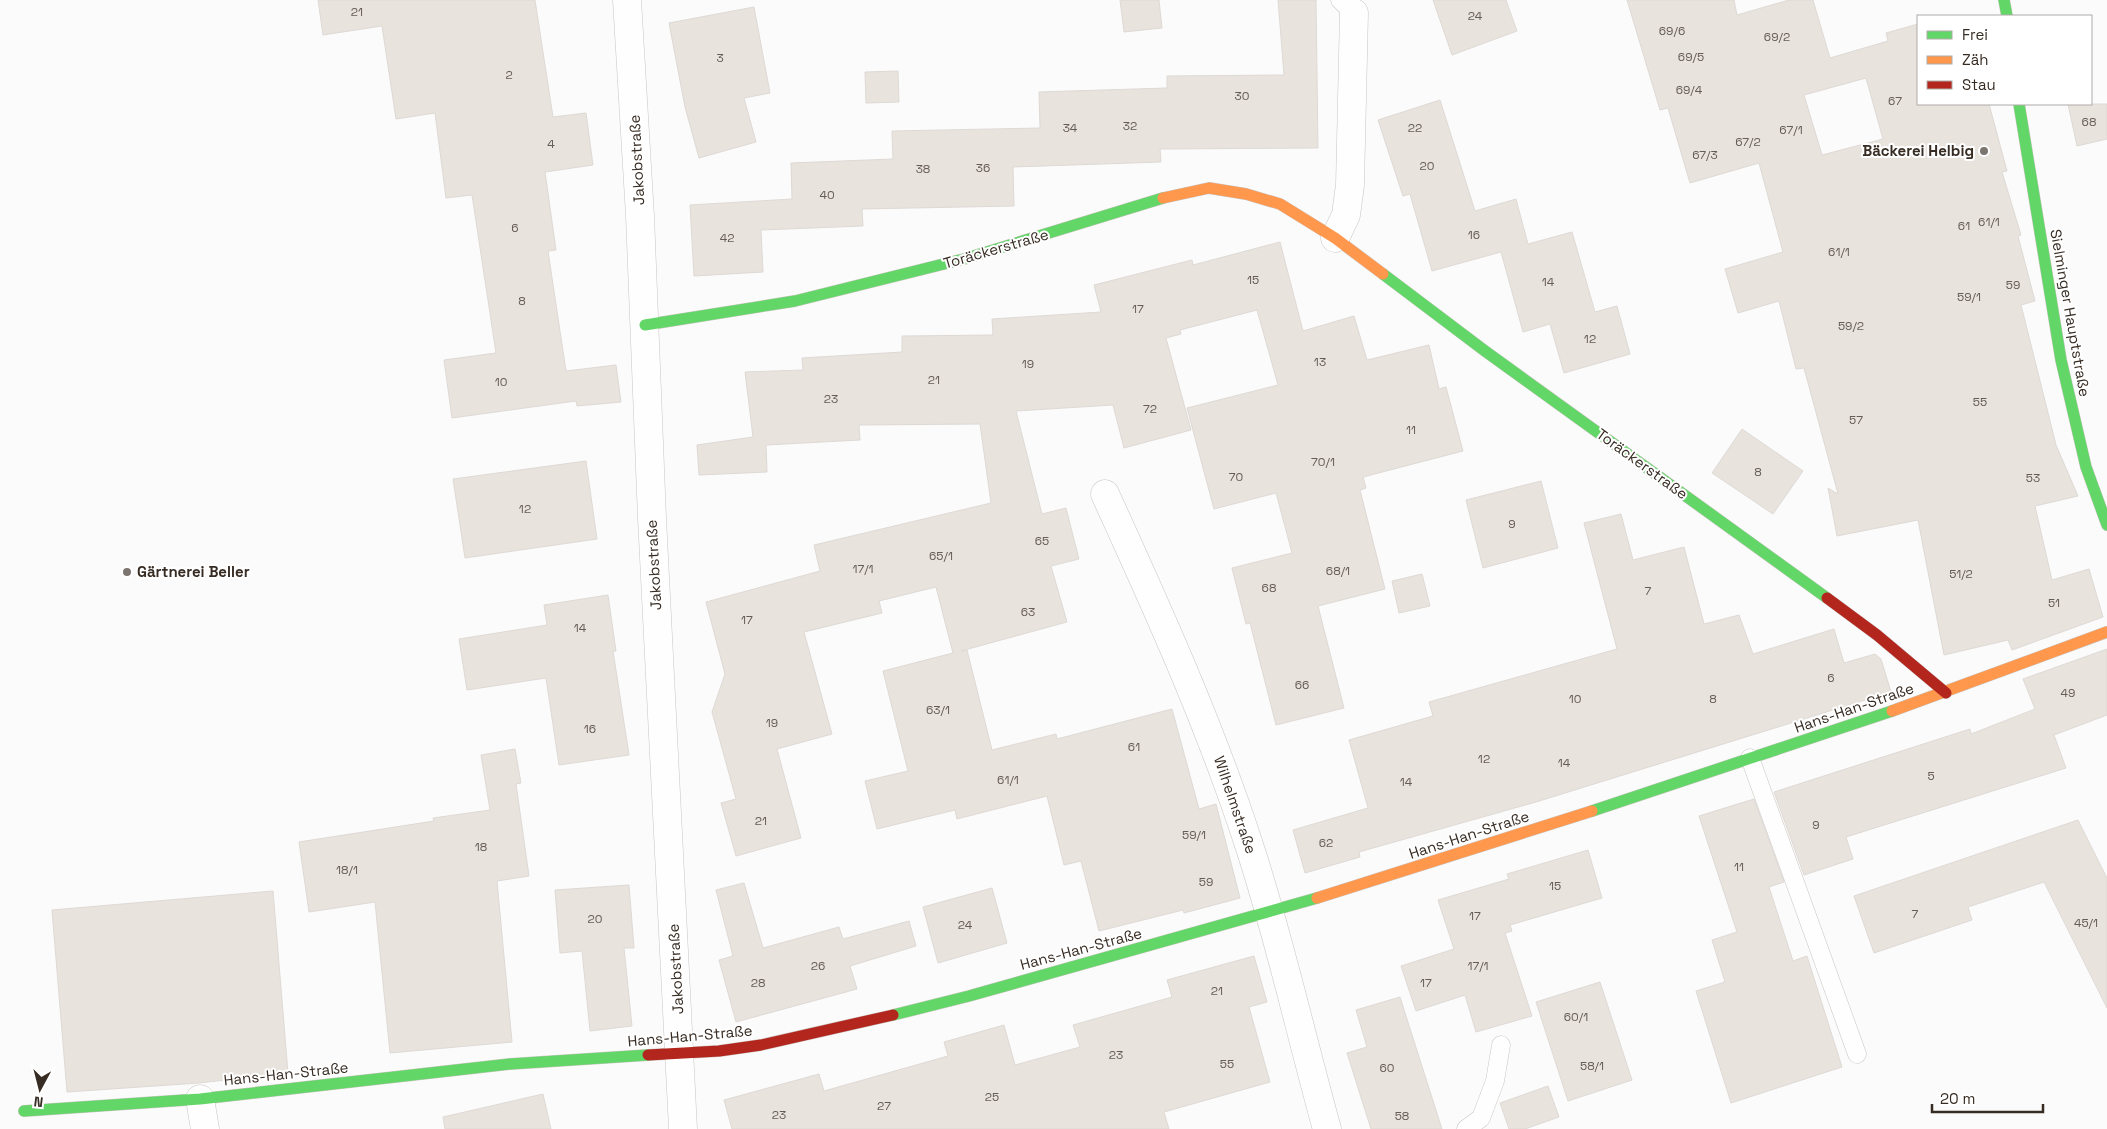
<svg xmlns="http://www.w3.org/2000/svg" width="2107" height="1129" viewBox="0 0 2107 1129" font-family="'Space Grotesk',sans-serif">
	<rect width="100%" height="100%" fill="#fbfbfb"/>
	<path fill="#e9e3de" stroke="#ded9d5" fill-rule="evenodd" d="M318,0H535L553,117L586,113L593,165L545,172L556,250L548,251L566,371L616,365L621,402L577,406L576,401L452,418L444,360L496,353L472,195L446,198L435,113L396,119L382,26L323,35Z
		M1120,0H1159L1162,28L1124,32Z
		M1278,0H1316L1318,148L1160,149L1161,162L1013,167L1014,206L862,209L863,226L761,230L763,272L694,276L690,205L792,199L791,163L893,159L892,131L1040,128L1039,92L1167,88V76L1284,75Z
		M1433,0H1506L1517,31L1452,55Z
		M1627,0H1734L1737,15L1789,0H1813L1830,58L1888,41L1886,33L1918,24V104H1989L2007,171L2002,172L2021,235L2018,236L2035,301L2021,305L2056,445L2078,496L2035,506L2052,580L2089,569L2103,617L2012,650L2008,640L1944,655L1918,520L1837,536L1828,488L1838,494L1804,368L1796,369L1779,301L1738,313L1725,269L1783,252L1759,163L1690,183L1668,108L1660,110ZM1866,78L1883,139L1822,155L1804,95Z
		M754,7L770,93L744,98L756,142L699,158L685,107L669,23Z
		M898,71L899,102L866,103L865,72Z
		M1440,100L1475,211L1516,199L1528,244L1572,232L1595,312L1617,306L1630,354L1564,373L1550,324L1523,332L1501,252L1432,271L1410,194L1403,196L1378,120Z
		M2068,104H2107V139L2077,146Z
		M1280,242L1303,331L1354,316L1367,360L1429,345L1439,389L1446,387L1463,451L1363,477L1366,488L1360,490L1385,589L1318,606L1344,708L1276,725L1250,623L1246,624L1232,568L1292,553L1276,493L1214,509L1187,408L1278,385L1257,310L1180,330L1181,334L1166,338L1191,430L1124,448L1113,405L1016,411L1042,514L1066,508L1079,559L1051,566L1067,622L961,651L967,650L992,750L1056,734L1057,739L1172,709L1199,809L1216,804L1240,898L1184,913L1183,910L1099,931L1081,861L1064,865L1047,796L957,819L955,810L877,829L865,781L908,771L883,671L953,653L936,587L879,601L882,613L804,632L832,734L777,749L801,838L736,856L721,803L736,799L712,712L725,674L706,602L820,571L814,545L991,503L980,424L859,425L860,440L766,445L767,472L699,475L697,445L753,437L745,372L803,370L802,358L902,352V336L993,335L992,319L1101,312L1094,285L1192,260L1193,265Z
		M1742,429L1803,471L1773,514L1712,473Z
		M586,461L597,539L465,558L453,479Z
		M1541,481L1558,548L1483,568L1466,500Z
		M1621,514L1633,560L1684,547L1704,624L1739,615L1753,654L1834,629L1844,663L1875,654L1881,659L1891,692L1536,802L1359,852L1360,857L1305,873L1293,830L1368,808L1349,740L1433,716L1429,702L1617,649L1584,523Z
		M1422,574L1430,606L1399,613L1392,581Z
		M608,595L616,651H613L629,755L559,765L546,678L467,690L459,639L547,625L544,605Z
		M2107,649V715L2054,735L2066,768L1846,837L1853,859L1804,875L1774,792L1970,729L1971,734L2035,709L2023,679Z
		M515,749L521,783L516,784L529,876L497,881L512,1042L390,1053L375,902L309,912L299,842L434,821L433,818L490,810L481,755Z
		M1754,799L1784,882L1769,887L1793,961L1807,956L1842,1067L1731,1103L1696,991L1725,982L1712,940L1737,932L1699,816Z
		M2078,820L2107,878V1008L2044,882L1968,907L1972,920L1874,953L1854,896Z
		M1588,850L1602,898L1510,925L1512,931L1505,933L1532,1016L1476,1032L1465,995L1416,1011L1401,966L1454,949L1438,900L1509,879L1507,874Z
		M744,883L763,948L839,927L843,939L909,921L916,946L850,966L857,989L736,1022L719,960L733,956L716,890Z
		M629,885L634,948H624L632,1026L590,1031L582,951L560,953L555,890Z
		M992,888L1007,943L938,963L923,907Z
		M273,891L288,1073L199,1083L67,1092L52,910Z
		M1254,956L1267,1002L1249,1007L1270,1082L1164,1112L1169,1129H732L724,1100L819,1074L824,1091L948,1056L944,1042L1004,1025L1015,1065L1080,1047L1073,1025L1172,997L1167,980Z
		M1600,982L1632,1080L1568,1101L1536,1002Z
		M1400,997L1427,1082L1442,1129H1371L1347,1053L1367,1047L1356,1010Z
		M1548,1086L1559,1117L1525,1129H1509L1500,1103Z
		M543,1094L551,1129H445L443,1117Z"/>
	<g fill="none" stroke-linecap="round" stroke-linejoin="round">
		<g stroke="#cac5c1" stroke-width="19">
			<path id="lane" d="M1340,0L1354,13
				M1750,758L1857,1054
				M1466,1129L1481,1118L1495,1081L1501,1045"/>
		</g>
		<g stroke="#cac5c1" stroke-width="29">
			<path id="street" d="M627,0L640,216L652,518L683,1129
				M1335,238L1346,215L1350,185L1354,13
				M1105,494C1158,610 1211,727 1250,848C1280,940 1301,1036 1327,1129
				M200,1099L205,1129"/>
		</g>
		<g stroke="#cac5c1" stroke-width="12">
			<path id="fast" d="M2004,0L2007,16
				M2019,104L2061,360L2086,467L2107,525
				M1383,274L1485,351L1827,598
				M645,325L795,301L964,259L1163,198
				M1592,811L1892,711
				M893,1015L969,996L1317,898
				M24,1111L200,1099L510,1064L648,1055"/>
		</g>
		<g stroke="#cac5c1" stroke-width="12">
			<path id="slow" d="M1163,198L1209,188L1246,194L1280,204L1335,238L1383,274
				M1892,711L2107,632
				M1317,898L1592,811"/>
		</g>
		<g stroke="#cac5c1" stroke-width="12">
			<path id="jam" d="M1827,598L1877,635L1946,693
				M648,1055L719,1051L761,1045L893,1015"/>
		</g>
		<use href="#lane" stroke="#fefefe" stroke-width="18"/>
		<use href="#street" stroke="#fefefe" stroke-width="28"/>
		<use href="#fast" stroke="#63d668" stroke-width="11"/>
		<use href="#slow" stroke="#ff974d" stroke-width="11"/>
		<use href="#jam" stroke="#b3261e" stroke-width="11"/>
	</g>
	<g fill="#7c746f" stroke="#fff" stroke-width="2">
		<circle cx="1984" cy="151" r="5"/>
		<circle cx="127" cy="572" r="5"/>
	</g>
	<g text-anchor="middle" stroke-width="4" stroke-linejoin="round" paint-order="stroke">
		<g font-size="12" fill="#655c54">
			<text x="357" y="16">21</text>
			<text x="1475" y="20">24</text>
			<text x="1672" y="35">69/6</text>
			<text x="1777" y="41">69/2</text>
			<text x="1691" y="61">69/5</text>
			<text x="720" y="62">3</text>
			<text x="509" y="79">2</text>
			<text x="1689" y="94">69/4</text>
			<text x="1242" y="100">30</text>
			<text x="1895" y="105">67</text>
			<text x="2089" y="126">68</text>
			<text x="1130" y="130">32</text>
			<text x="1070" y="132">34</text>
			<text x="1415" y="132">22</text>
			<text x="1791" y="134">67/1</text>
			<text x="1748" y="146">67/2</text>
			<text x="551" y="148">4</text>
			<text x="1705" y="159">67/3</text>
			<text x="1427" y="170">20</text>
			<text x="983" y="172">36</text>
			<text x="923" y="173">38</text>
			<text x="827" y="199">40</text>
			<text x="1989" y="226">61/1</text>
			<text x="1964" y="230">61</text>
			<text x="515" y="232">6</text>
			<text x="1474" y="239">16</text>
			<text x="727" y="242">42</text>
			<text x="1839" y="256">61/1</text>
			<text x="1253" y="284">15</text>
			<text x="1548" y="286">14</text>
			<text x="2013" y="289">59</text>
			<text x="1969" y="301">59/1</text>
			<text x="522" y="305">8</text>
			<text x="1138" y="313">17</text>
			<text x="1851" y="330">59/2</text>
			<text x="1590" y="343">12</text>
			<text x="1320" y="366">13</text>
			<text x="1028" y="368">19</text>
			<text x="934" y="384">21</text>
			<text x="501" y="386">10</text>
			<text x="831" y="403">23</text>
			<text x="1980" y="406">55</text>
			<text x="1150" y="413">72</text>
			<text x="1856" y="424">57</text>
			<text x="1411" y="434">11</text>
			<text x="1323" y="466">70/1</text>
			<text x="1758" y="476">8</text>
			<text x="1236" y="481">70</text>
			<text x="2033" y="482">53</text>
			<text x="525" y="513">12</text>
			<text x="1512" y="528">9</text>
			<text x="1042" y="545">65</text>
			<text x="941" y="560">65/1</text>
			<text x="863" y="573">17/1</text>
			<text x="1338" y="575">68/1</text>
			<text x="1961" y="578">51/2</text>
			<text x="1269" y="592">68</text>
			<text x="1648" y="595">7</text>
			<text x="2054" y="607">51</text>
			<text x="1028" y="616">63</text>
			<text x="747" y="624">17</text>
			<text x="580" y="632">14</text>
			<text x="1831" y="682">6</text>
			<text x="1302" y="689">66</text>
			<text x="2068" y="697">49</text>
			<text x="1575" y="703">10</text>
			<text x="1713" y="703">8</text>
			<text x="938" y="714">63/1</text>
			<text x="772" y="727">19</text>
			<text x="590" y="733">16</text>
			<text x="1134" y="751">61</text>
			<text x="1484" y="763">12</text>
			<text x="1564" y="767">14</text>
			<text x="1931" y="780">5</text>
			<text x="1008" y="784">61/1</text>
			<text x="1406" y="786">14</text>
			<text x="761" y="825">21</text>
			<text x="1816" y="829">9</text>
			<text x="1194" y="839">59/1</text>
			<text x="1326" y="847">62</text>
			<text x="481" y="851">18</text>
			<text x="1739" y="871">11</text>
			<text x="347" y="874">18/1</text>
			<text x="1206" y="886">59</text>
			<text x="1555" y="890">15</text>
			<text x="1915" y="918">7</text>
			<text x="1475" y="920">17</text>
			<text x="595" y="923">20</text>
			<text x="2086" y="927">45/1</text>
			<text x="965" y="929">24</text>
			<text x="818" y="970">26</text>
			<text x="1478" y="970">17/1</text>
			<text x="758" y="987">28</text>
			<text x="1426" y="987">17</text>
			<text x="1217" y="995">21</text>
			<text x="1576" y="1021">60/1</text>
			<text x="1116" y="1059">23</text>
			<text x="1227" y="1068">55</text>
			<text x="1592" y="1070">58/1</text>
			<text x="1387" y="1072">60</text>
			<text x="992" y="1101">25</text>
			<text x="884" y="1110">27</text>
			<text x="779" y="1119">23</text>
			<text x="1402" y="1120">58</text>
		</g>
		<g font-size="15" font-weight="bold" fill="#372c23" stroke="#fff" text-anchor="end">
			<text x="1974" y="156">Bäckerei Helbig</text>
			<text x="137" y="577" text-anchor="start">Gärtnerei Beller</text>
		</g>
		<g font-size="15" fill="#372c23" stroke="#fff">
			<text transform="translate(637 160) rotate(-93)" y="5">Jakobstraße</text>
			<text transform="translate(996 249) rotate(-16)" y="5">Toräckerstraße</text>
			<text transform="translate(2070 313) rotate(80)" y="5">Sielminger Hauptstraße</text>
			<text transform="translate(1642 464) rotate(36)" y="5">Toräckerstraße</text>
			<text transform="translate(654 565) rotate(-93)" y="5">Jakobstraße</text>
			<text transform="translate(1854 708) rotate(-19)" y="5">Hans-Han-Straße</text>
			<text transform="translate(1235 805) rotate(71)" y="5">Wilhelmstraße</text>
			<text transform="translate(1469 835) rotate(-18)" y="5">Hans-Han-Straße</text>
			<text transform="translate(1081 949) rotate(-15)" y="5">Hans-Han-Straße</text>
			<text transform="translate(676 969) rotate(-93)" y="5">Jakobstraße</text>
			<text transform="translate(690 1036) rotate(-5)" y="5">Hans-Han-Straße</text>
			<text transform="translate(286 1074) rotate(-6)" y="5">Hans-Han-Straße</text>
		</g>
	</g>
	<rect x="1917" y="15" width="175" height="90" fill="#ffffff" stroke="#afaba7"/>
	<rect x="1927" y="31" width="25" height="8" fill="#63d668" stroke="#afaba7"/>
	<text x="1962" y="40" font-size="15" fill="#372c23">Frei</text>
	<rect x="1927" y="56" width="25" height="8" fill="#ff974d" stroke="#afaba7"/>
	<text x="1962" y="65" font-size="15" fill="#372c23">Zäh</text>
	<rect x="1927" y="81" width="25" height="8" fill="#b3261e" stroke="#afaba7"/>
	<text x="1962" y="90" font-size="15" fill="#372c23">Stau</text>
	<g transform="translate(40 1089) rotate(187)" stroke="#ffffff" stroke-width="4" paint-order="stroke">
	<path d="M0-4L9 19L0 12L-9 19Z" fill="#372c23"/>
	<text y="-8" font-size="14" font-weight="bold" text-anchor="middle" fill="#372c23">N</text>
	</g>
	<path d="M1932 1104v8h111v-8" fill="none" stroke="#372c23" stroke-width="2.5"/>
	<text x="1940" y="1104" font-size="15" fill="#372c23" stroke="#ffffff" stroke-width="4" paint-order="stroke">20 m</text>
</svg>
